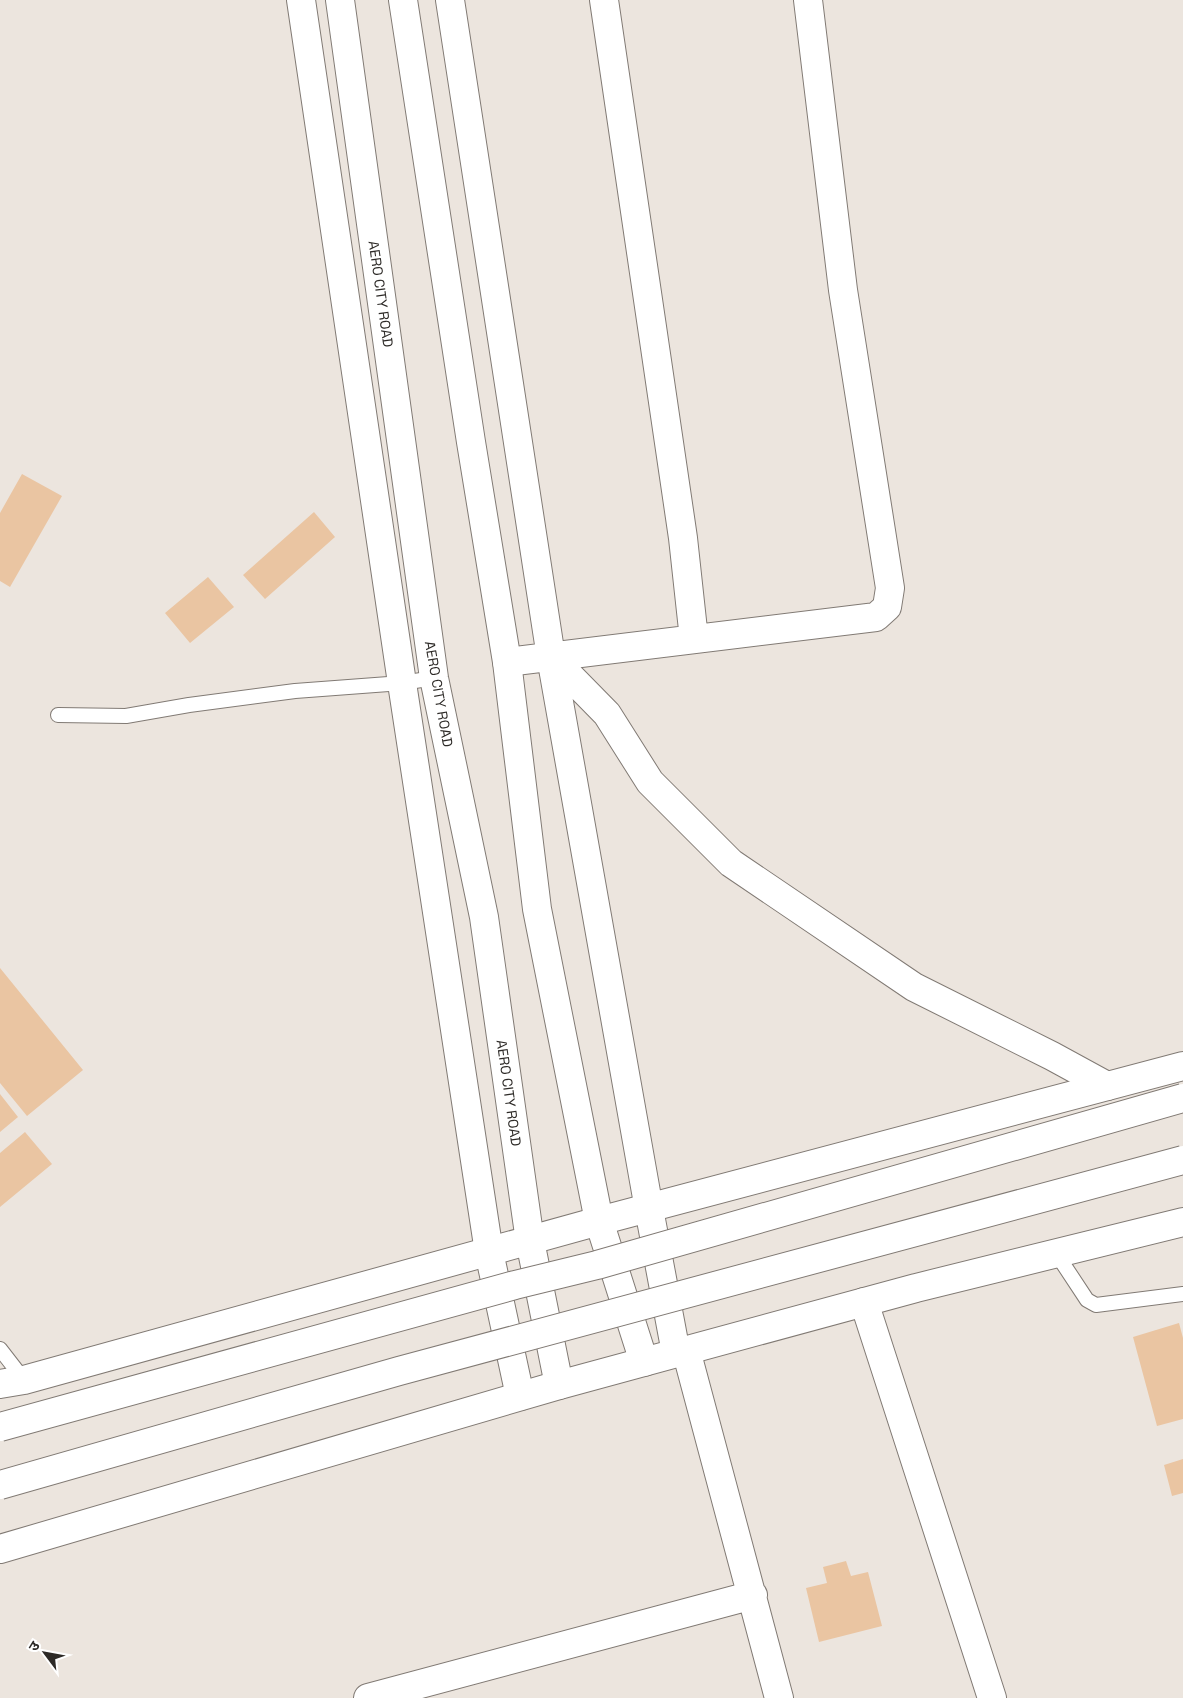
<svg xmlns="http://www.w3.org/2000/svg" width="1183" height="1698" viewBox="0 0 1183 1698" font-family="'Space Grotesk','Noto Sans Devanagari',sans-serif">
	<rect width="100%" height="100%" fill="#ece5de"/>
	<path fill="#eac5a2" d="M22,474L62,496L10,587L0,581V513Z
		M314,512L335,537L265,599L243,575Z
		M208,577L234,607L190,643L165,613Z
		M0,968L83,1070L27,1116L0,1083Z
		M0,1094L18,1117L0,1132Z
		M25,1132L52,1164L0,1207V1153Z
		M1179,1323L1183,1338V1419L1157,1426L1133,1337Z
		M1183,1459V1493L1172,1496L1164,1465Z
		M846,1561L851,1576L868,1572L882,1626L819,1642L806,1588L827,1583L823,1567Z"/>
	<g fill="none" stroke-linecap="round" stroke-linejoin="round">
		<g stroke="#817a74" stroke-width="16">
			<path id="lane" d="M58,715L126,716L189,705L295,691L402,683L434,678
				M1056,1253L1087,1300L1096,1305L1183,1294
				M0,1349L24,1380"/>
		</g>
		<g stroke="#817a74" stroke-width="30">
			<path id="street" d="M301,0L402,683L489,1252L520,1396
				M450,0L551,657L649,1209L676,1353
				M604,0L683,538L694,639
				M551,657L607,714L650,782L731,863L914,987L1052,1056L1107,1086
				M507,662L876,617L887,607L890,588L843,290L808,0
				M864,1302L992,1698
				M686,1350L779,1698
				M368,1698L753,1595"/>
		</g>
		<g stroke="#817a74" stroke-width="30">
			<path id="secondary" d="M340,0L434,678L484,917L530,1241L559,1385
				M403,0L471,442L507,662L537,909L599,1221L644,1362"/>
		</g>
		<g stroke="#817a74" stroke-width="30">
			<path id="primary" d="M0,1384L24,1380L599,1221L1183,1066
				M0,1549L559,1385L916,1288L1183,1222"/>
		</g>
		<use href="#lane" stroke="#fff" stroke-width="14"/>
		<use href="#street" stroke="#fff" stroke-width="28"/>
		<use href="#secondary" stroke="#fff" stroke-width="28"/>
		<use href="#primary" stroke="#fff" stroke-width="28"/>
		<g stroke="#817a74" stroke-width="30" stroke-linecap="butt">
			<path id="primary-bridge" d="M0,1427L515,1285L597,1265L1183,1098
				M0,1485L399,1371L1183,1160"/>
		</g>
		<use href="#primary-bridge" stroke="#fff" stroke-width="28"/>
	</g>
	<g text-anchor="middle" stroke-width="5" stroke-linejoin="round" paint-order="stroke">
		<g font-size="14" fill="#2d2a27" stroke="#fff">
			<text transform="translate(381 294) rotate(82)" y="5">AERO CITY ROAD</text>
			<text transform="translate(439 694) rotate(80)" y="5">AERO CITY ROAD</text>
			<text transform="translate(509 1093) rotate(82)" y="5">AERO CITY ROAD</text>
		</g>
	</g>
	<g transform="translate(45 1653) rotate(302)" stroke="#ffffff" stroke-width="4" paint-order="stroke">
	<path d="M0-4L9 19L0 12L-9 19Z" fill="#2d2a27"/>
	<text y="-8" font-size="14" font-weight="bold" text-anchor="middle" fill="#2d2a27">उ</text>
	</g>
</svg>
